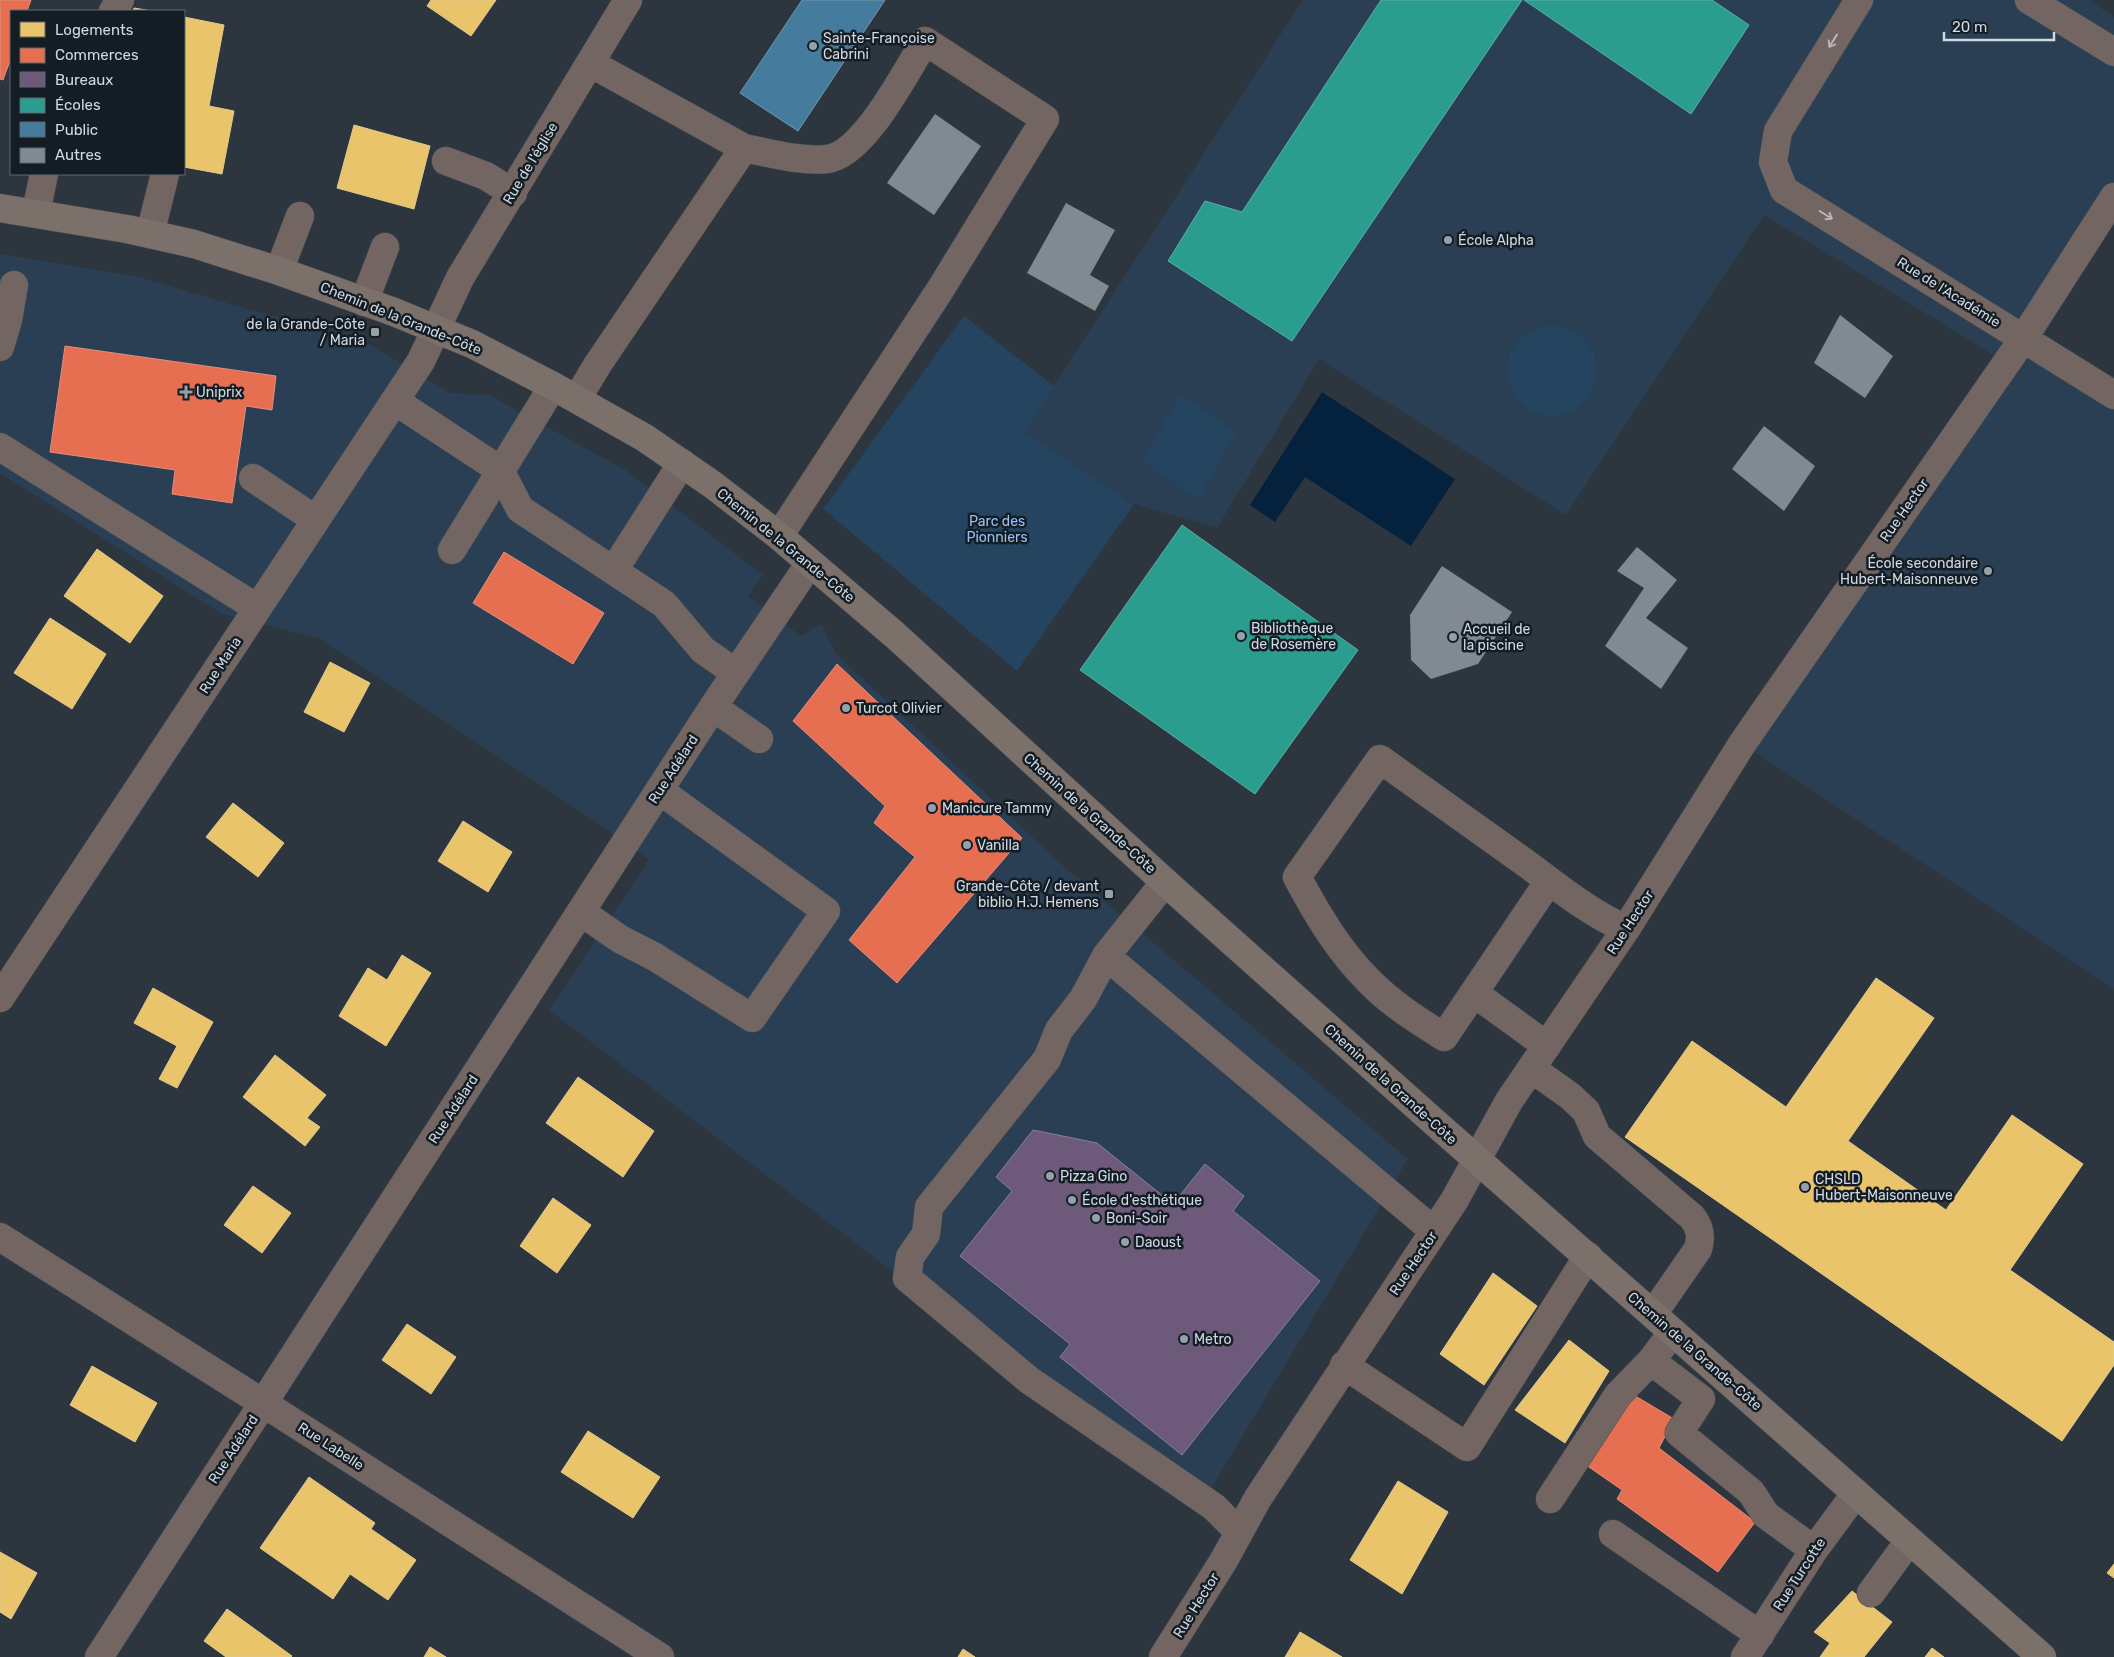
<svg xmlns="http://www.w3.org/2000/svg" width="2114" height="1657" viewBox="0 0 2114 1657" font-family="Rubik,sans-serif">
	<rect width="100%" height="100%" fill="#2d363e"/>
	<path fill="#2a3f53" d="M1303,0H2089L2114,17V197L2024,339L2114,399V989L1742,744L2007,363L1764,215L1566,515L1319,359L1217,528L1134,504L1024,432Z
		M0,254L135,276L371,345L450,393L489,395L627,471L763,575L748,596L801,636L821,624L836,654L1061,864L1408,1159L1201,1506L549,1010L649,860L599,824L320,639L222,614L0,473Z"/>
	<path fill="#244460" d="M964,316L1055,387L1024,432L1134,504L1017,671L823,509Z
		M1507 371a45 45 0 1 1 90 0a45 45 0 1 1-90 0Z
		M1181,395L1237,431L1198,499L1141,461Z"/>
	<path fill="#04223d" d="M1322,392L1455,479L1411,546L1305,477L1275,522L1250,505Z"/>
	<path fill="#e9c46a" stroke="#e1ca8e" d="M431,0H496L471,36L427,6Z
		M134,8L152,11H133Z
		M184,17L224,25L209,106L234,111L222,174L184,167Z
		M354,125L430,146L414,209L337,188Z
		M97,549L163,596L130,643L64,596Z
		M50,618L106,654L72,709L14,673Z
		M330,662L370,683L344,732L304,712Z
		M233,803L284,843L258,877L206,837Z
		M463,821L512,852L488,892L438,861Z
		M402,955L431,973L386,1046L339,1016L368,968L387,980Z
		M1876,978L1934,1018L1848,1141L1946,1210L2012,1115L2083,1164L2010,1270L2114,1342V1365L2062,1441L1625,1137L1692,1041L1786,1107Z
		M153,988L213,1022L177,1088L159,1079L177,1046L134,1023Z
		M275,1055L326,1095L307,1118L320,1127L305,1146L243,1097Z
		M578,1077L654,1131L623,1177L546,1123Z
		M253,1186L291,1213L262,1253L224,1225Z
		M553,1198L591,1225L557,1273L520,1246Z
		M1493,1273L1537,1306L1484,1385L1440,1354Z
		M407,1324L456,1357L431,1394L382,1360Z
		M1569,1340L1609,1371L1565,1443L1515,1410Z
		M92,1366L157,1403L135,1442L70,1405Z
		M588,1431L660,1477L633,1518L561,1472Z
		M309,1477L375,1523L371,1529L416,1560L388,1600L350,1574L333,1599L260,1548Z
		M1398,1481L1448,1512L1402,1594L1350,1560Z
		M0,1552L37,1573L11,1619L0,1612Z
		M2114,1564V1578L2107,1573Z
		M1852,1591L1892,1622L1864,1657H1820L1830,1643L1814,1632Z
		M227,1609L292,1656L291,1657H226L204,1641Z
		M1300,1632L1342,1657H1285Z
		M430,1647L446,1657H424Z
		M1932,1648L1944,1657H1925Z
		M963,1649L975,1657H958Z"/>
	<path fill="#e76f51" stroke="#e08f7d" d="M0,0H31L27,11H11V58L3,80L0,79Z
		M65,346L276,376L272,410L246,406L232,503L172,494L175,470L50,452Z
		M504,552L604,613L573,664L473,603Z
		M837,664L1022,838L897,983L849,940L915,857L874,823L885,806L793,721Z
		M1632,1394L1674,1419L1659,1448L1755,1522L1718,1572L1617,1499L1622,1490L1586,1465Z"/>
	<path fill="#6d597a" stroke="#8a7f9a" d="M1033,1130L1097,1143L1173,1204L1205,1164L1244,1196L1233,1211L1320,1281L1182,1455L1060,1357L1070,1344L960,1256L1012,1191L996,1177Z"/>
	<path fill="#2a9d8f" stroke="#5cafa8" d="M1381,0H1522L1292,341L1168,261L1205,201L1242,212Z
		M1524,0H1712L1749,25L1691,114Z
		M1182,525L1358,650L1255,794L1080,670Z"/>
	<path fill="#457b9d" stroke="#6e97b2" d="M802,0H885L798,131L740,93Z"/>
	<path fill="#818a91" d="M935,114L981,146L934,215L887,183Z
		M1066,203L1115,230L1090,275L1109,286L1095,311L1027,273Z
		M1840,315L1893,356L1865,398L1814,363Z
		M1764,426L1815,466L1784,511L1732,469Z
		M1637,547L1677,580L1646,618L1688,648L1661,689L1605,646L1644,588L1617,571Z
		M1442,566L1512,612L1478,664L1431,679L1411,660L1410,615Z"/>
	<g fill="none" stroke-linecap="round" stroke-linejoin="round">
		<g stroke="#4c535a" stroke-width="29">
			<path id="minor" d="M1859,0L1778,131L1773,162L1784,190L2114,395
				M2029,0L2114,52
				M113,11L120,0
				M744,148C770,153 800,162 827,159C864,155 906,71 925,41L1045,119L940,290L779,536
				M446,161L486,176L513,193
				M36,212L44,174
				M150,234L165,174
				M279,271L300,216
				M364,302L385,247
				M0,347L8,320L14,285
				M577,399L598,364L744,148L590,63
				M395,401L500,470L520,509L664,604L703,650L736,673
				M0,447L257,608
				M253,478L316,520
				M452,550L553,386
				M614,570L682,463
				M713,707L759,739
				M1549,881L1444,1037C1417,1020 1390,1003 1368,980C1338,950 1317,914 1297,877L1380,759C1429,794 1478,829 1527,864C1559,888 1590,913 1626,929
				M1165,882L1106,956L1434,1231
				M581,912L620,939L655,957L752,1018L826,911L659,790
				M1106,956L1083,999L1059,1030L1047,1059L929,1207L926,1234L910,1257L907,1278L1029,1380L1214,1507L1238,1531
				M1474,993L1547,1046
				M0,998L421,361L460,278L628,0
				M1532,1069L1570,1096L1586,1111L1597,1136L1692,1217C1700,1227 1702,1236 1698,1249L1653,1314
				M0,1237L263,1403L660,1657
				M1673,1332L1651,1361L1701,1399L1679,1433L1751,1492L1766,1515L1814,1550
				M1344,1365L1467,1447L1588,1256
				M1550,1499L1618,1395L1651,1361
				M1613,1534L1760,1635
				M1871,1593L1909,1541
				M99,1657L713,707L810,563
				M1163,1657L1224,1560L1258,1498L1454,1201L1509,1101L1626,929L1742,744L2023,339L2114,197
				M1745,1657L1814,1550L1856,1493"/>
		</g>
		<g stroke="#4c535a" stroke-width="29">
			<path id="major" d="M0,208L127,229L194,244L279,271L394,312L472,344L553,386L645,438L713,485L779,536L896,636L1165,882L1433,1121L2042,1657"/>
		</g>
		<use href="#minor" stroke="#736662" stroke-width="28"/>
		<use href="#major" stroke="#7c706a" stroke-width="28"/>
	</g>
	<defs><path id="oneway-shaft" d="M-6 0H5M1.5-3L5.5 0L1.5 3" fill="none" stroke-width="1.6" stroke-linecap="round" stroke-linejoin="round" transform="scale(1.25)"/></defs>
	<g stroke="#b3b6bc">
		<use href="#oneway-shaft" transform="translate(1833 41) rotate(122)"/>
		<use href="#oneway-shaft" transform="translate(1826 215) rotate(32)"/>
	</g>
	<g fill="#96a0a9" stroke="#151d24" stroke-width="2">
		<circle cx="813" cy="46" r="5"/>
		<circle cx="1448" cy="240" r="5"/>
		<rect x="370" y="327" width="10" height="10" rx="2.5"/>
		<path d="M183.5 384.5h5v5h5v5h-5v5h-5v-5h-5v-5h5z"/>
		<circle cx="1988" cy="571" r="5"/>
		<circle cx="1241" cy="636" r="5"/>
		<circle cx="1453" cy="637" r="5"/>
		<circle cx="846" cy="708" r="5"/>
		<circle cx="932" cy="808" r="5"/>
		<circle cx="967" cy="845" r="5"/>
		<rect x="1104" y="889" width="10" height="10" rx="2.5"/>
		<circle cx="1050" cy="1176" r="5"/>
		<circle cx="1805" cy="1187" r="5"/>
		<circle cx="1072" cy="1200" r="5"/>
		<circle cx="1096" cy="1218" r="5"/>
		<circle cx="1125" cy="1242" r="5"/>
		<circle cx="1184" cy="1339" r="5"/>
	</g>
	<g text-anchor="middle" stroke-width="5" stroke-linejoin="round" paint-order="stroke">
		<g font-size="14" fill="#cfd9e3" stroke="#151d24" text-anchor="start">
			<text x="823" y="43">Sainte-Françoise<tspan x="823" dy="16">Cabrini</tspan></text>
			<text x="1458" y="245">École Alpha</text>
			<text x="365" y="329" text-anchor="end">de la Grande-Côte<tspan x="365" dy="16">/ Maria</tspan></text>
			<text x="196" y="397">Uniprix</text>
			<text x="1978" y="568" text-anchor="end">École secondaire<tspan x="1978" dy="16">Hubert-Maisonneuve</tspan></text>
			<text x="1251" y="633">Bibliothèque<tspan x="1251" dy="16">de Rosemère</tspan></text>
			<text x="1463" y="634">Accueil de<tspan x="1463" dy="16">la piscine</tspan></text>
			<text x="856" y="713">Turcot Olivier</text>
			<text x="942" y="813">Manicure Tammy</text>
			<text x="977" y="850">Vanilla</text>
			<text x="1099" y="891" text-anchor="end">Grande-Côte / devant<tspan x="1099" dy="16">biblio H.J. Hemens</tspan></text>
			<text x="1060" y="1181">Pizza Gino</text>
			<text x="1815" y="1184">CHSLD<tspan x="1815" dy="16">Hubert-Maisonneuve</tspan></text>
			<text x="1082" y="1205">École d'esthétique</text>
			<text x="1106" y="1223">Boni-Soir</text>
			<text x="1135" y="1247">Daoust</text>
			<text x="1194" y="1344">Metro</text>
		</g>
		<g font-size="14" fill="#cfd9e3" stroke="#151d24">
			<text transform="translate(530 163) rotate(-59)" y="5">Rue de l'église</text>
			<text transform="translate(1949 292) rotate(32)" y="5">Rue de l'Académie</text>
			<text transform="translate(401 318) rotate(22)" y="5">Chemin de la Grande-Côte</text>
			<text transform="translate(1904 510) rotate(-55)" y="5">Rue Hector</text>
			<text transform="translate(786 545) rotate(39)" y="5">Chemin de la Grande-Côte</text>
			<text transform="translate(220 665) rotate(-57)" y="5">Rue Maria</text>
			<text transform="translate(673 769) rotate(-57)" y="5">Rue Adélard</text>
			<text transform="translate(1090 813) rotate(42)" y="5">Chemin de la Grande-Côte</text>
			<text transform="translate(1630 922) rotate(-57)" y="5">Rue Hector</text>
			<text transform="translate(1391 1084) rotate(42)" y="5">Chemin de la Grande-Côte</text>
			<text transform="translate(453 1109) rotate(-57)" y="5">Rue Adélard</text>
			<text transform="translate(1413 1263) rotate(-56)" y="5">Rue Hector</text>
			<text transform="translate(1695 1351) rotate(41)" y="5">Chemin de la Grande-Côte</text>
			<text transform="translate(331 1446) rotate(33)" y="5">Rue Labelle</text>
			<text transform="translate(233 1449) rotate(-57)" y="5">Rue Adélard</text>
			<text transform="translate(1799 1574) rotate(-57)" y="5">Rue Turcotte</text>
			<text transform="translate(1196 1605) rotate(-58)" y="5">Rue Hector</text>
		</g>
		<g font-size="14" fill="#90c4f7" stroke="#151d24">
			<text x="997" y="526">Parc des<tspan x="997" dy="16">Pionniers</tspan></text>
		</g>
	</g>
	<rect x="10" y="10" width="175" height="165" fill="#151d24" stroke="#5f6870"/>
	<rect x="20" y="22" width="25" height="15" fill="#e9c46a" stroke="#5f6870"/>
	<text x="55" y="35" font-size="15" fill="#cfd9e3">Logements</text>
	<rect x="20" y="48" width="25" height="15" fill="#e76f51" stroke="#5f6870"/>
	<text x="55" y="60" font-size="15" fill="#cfd9e3">Commerces</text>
	<rect x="20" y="72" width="25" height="15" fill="#6d597a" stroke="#5f6870"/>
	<text x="55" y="85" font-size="15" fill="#cfd9e3">Bureaux</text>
	<rect x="20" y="98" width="25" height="15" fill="#2a9d8f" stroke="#5f6870"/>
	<text x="55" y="110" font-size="15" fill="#cfd9e3">Écoles</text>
	<rect x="20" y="122" width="25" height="15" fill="#457b9d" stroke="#5f6870"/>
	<text x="55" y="135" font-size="15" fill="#cfd9e3">Public</text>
	<rect x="20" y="148" width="25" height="15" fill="#818a91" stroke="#5f6870"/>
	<text x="55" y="160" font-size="15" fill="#cfd9e3">Autres</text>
	<path d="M1944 32v8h110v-8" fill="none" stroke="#cfd9e3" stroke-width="2.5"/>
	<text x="1952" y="32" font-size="15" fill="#cfd9e3" stroke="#151d24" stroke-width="4" paint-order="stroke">20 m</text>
</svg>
